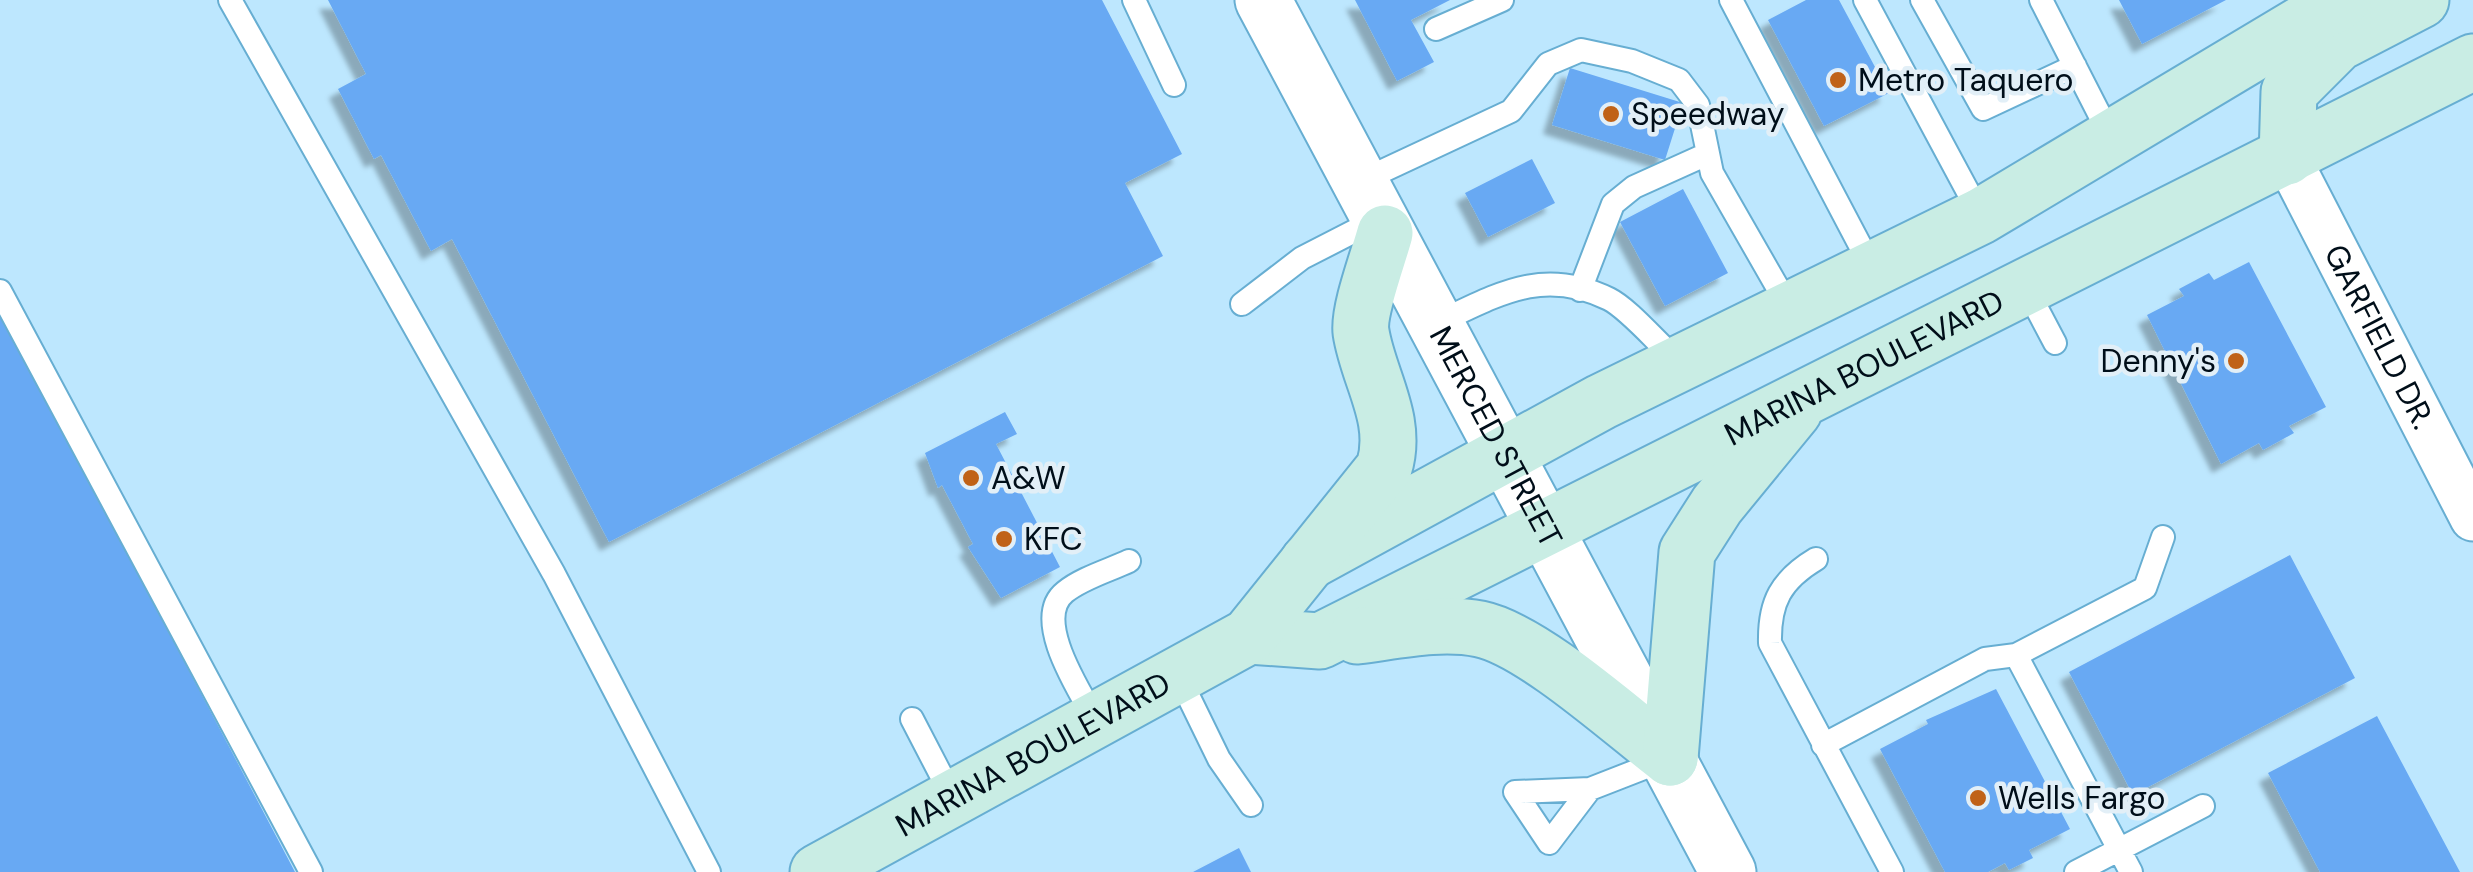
<svg xmlns="http://www.w3.org/2000/svg" width="2473" height="872" viewBox="0 0 2473 872" font-family="'DM Sans',sans-serif">
	<defs>
		<filter id="shadow"><feDropShadow dx="-9" dy="9" stdDeviation="2.5" flood-color="#0004"/></filter>
	</defs>
	<rect width="100%" height="100%" fill="#bde7fe"/>
	<path fill="#67a9f3" filter="url(#shadow)" d="M328,0H1102L1182,154L1125,183L1163,256L609,542L452,239L431,251L381,155L374,159L338,89L366,74Z
		M1355,0H1450L1411,20L1434,62L1397,81Z
		M1806,0H1839L1889,93L1824,126L1768,20Z
		M2119,0H2226L2142,44Z
		M1570,68L1683,103L1665,160L1552,125Z
		M1532,159L1555,203L1488,237L1465,193Z
		M1683,189L1728,273L1665,306L1620,222Z
		M2249,262L2326,407L2289,426L2294,433L2263,450L2259,443L2221,464L2147,315L2184,296L2179,289L2209,273L2214,280Z
		M0,311L265,815L295,872H0Z
		M1005,412L1017,434L996,444L1060,567L1001,598L968,547L973,544L942,485L938,488L925,453Z
		M2290,555L2355,678L2133,795L2069,672Z
		M1996,689L2070,829L2029,850L2033,858L2009,870L2005,863L1988,872H1945L1880,749L1928,724L1926,720Z
		M2377,716L2460,872H2320L2268,773Z
		M1239,848L1251,872H1193Z"/>
	<g fill="none" stroke-linecap="round" stroke-linejoin="round">
		<g stroke="#67aed2" stroke-width="26">
			<path id="service" d="M230,0L554,574L709,872
				M1134,0L1174,85
				M1731,0L1872,268
				M1865,0L1981,216
				M1922,0L1983,109L2075,66
				M2041,0L2111,137
				M1436,29L1502,0
				M1359,182L1511,111L1548,64L1581,50L1632,61L1679,80L1698,105L1712,173L1790,309
				M2025,286L2055,343
				M1580,290L1613,204L1634,187L1705,155
				M0,291L311,872
				M1242,304L1302,258L1378,219
				M1435,324C1497,295 1542,266 1609,299C1629,309 1659,345 1678,361
				M1816,559C1781,580 1769,602 1770,643L1892,872
				M2016,655L2131,872
				M1177,673L1219,759L1251,805
				M912,719L953,798
				M1096,721C1081,693 1031,619 1065,592C1082,578 1110,570 1129,561
				M1823,745L1985,659L2016,655L2145,588L2163,537
				M1590,789L1549,843L1515,792L1590,789L1667,759
				M2076,872L2203,806"/>
		</g>
		<g stroke="#67aed2" stroke-width="49">
			<g id="minor">
				<path id="s1" d="M2287,157L2473,518"/>
			</g>
		</g>
		<g stroke="#67aed2" stroke-width="59">
			<g id="tertiary">
				<path id="s2" d="M1263,0L1728,872"/>
			</g>
		</g>
		<g stroke="#67aed2" stroke-width="59">
			<g id="secondary">
				<path d="M2287,157L2289,92L2338,43L2421,0"/>
				<path d="M1308,562L1601,402L1981,216L2342,0"/>
				<path id="s3" d="M1249,636L1320,641L2473,62"/>
				<path d="M1357,636C1397,631 1440,621 1480,629C1533,640 1624,723 1670,758"/>
				<path d="M1670,758L1687,552L1717,505L1794,411"/>
				<path id="s4" d="M818,872L1249,636L1384,468C1399,419 1368,378 1361,332C1358,311 1379,256 1385,233"/>
			</g>
		</g>
		<use href="#service" stroke="#fff" stroke-width="22"/>
		<use href="#minor" stroke="#fff" stroke-width="45"/>
		<use href="#tertiary" stroke="#fff" stroke-width="55"/>
		<use href="#secondary" stroke="#c9ede4" stroke-width="55"/>
	</g>
	<g fill="#c06217" stroke="#e2eff7" stroke-width="4">
		<circle cx="1838" cy="80" r="10"/>
		<circle cx="1611" cy="114" r="10"/>
		<circle cx="2236" cy="361" r="10"/>
		<circle cx="971" cy="478" r="10"/>
		<circle cx="1004" cy="539" r="10"/>
		<circle cx="1978" cy="798" r="10"/>
	</g>
	<g text-anchor="middle" stroke-width="9" stroke-linejoin="round" paint-order="stroke">
		<g font-size="32" fill="#000e19" stroke="#e2eff7" text-anchor="start">
			<text x="1858" y="91">Metro Taquero</text>
			<text x="1631" y="125">Speedway</text>
			<text x="2216" y="372" text-anchor="end">Denny's</text>
			<text x="991" y="489">A&amp;W</text>
			<text x="1024" y="550">KFC</text>
			<text x="1998" y="809">Wells Fargo</text>
		</g>
		<g font-size="32" fill="#000e19" stroke="#e2eff7">
			<text dy="11" stroke="none"><textPath href="#s1" startOffset="202">GARFIELD DR.</textPath></text>
			<text dy="11" stroke="none"><textPath href="#s3" startOffset="680">MARINA BOULEVARD</textPath></text>
			<text dy="11" stroke="none"><textPath href="#s2" startOffset="495">MERCED STREET</textPath></text>
			<text dy="11" stroke="none"><textPath href="#s4" startOffset="245">MARINA BOULEVARD</textPath></text>
		</g>
	</g>
</svg>
